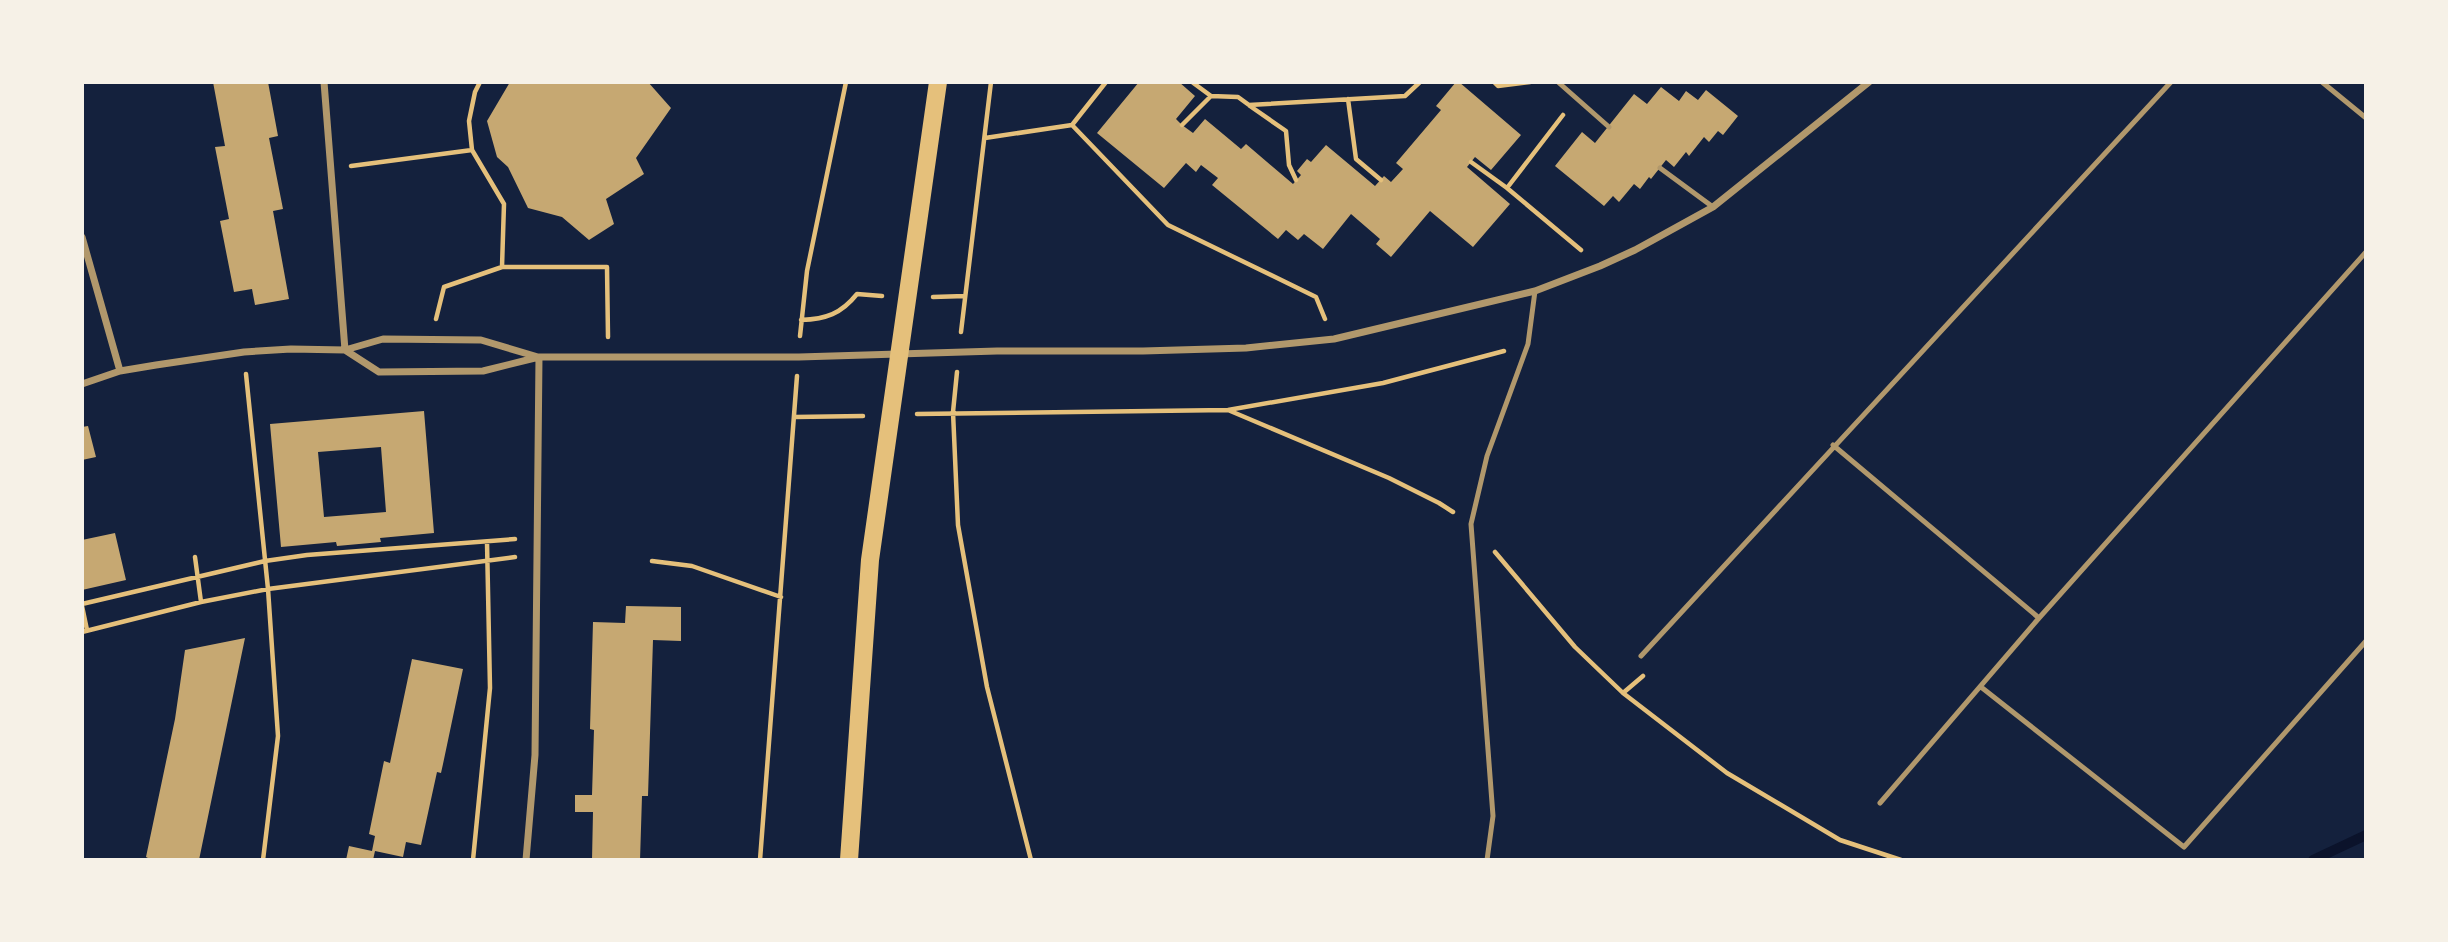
<svg xmlns="http://www.w3.org/2000/svg" width="2448" height="942" viewBox="0 0 2448 942" font-family="Literata,serif">
	<rect width="100%" height="100%" fill="#14213d"/>
	<g fill="none" stroke-linecap="round" stroke-linejoin="round">
		<path stroke="#0b132b" stroke-width="10" d="M2313,860L2366,835"/>
	</g>
	<path fill="#c6a872" fill-rule="evenodd" d="M213,82H268L278,136L269,138L283,209L273,211L289,299L255,305L252,289L234,292L220,221L229,219L215,147L225,146Z
		M510,82H648L671,108L636,158L644,174L606,199L614,224L589,240L562,217L528,208L508,167L497,157L487,121Z
		M1139,82H1179L1195,96L1176,119L1182,125L1193,133L1205,119L1241,149L1246,144L1293,184L1301,175L1297,171L1307,159L1311,162L1326,145L1375,186L1384,176L1391,182L1403,169L1396,163L1441,110L1436,106L1456,82H1459L1521,135L1491,170L1475,157L1467,167L1510,204L1473,247L1430,211L1391,257L1376,244L1380,239L1351,214L1323,249L1304,234L1298,240L1286,230L1278,239L1212,185L1218,178L1201,165L1196,172L1186,163L1164,188L1097,133Z
		M1661,87L1679,101L1686,91L1698,100L1706,90L1738,116L1723,135L1718,131L1709,142L1704,137L1689,156L1686,152L1674,167L1666,160L1651,179L1649,177L1640,189L1634,184L1619,202L1613,196L1604,206L1555,166L1582,132L1595,143L1634,94L1647,104Z
		M424,411L434,533L380,538L381,542L337,546L336,542L281,547L270,424ZM381,447L386,512L324,517L318,452Z
		M88,426L96,457L82,460V427Z
		M115,533L126,580L82,590V540Z
		M626,606L681,607V641L653,640L648,796H642L640,860H592L593,812H575V795H592L594,730L590,729L593,622L625,623Z
		M245,638L199,860H152L146,857L175,719L185,650Z
		M412,659L463,669L443,764L441,773L437,772L421,845L406,842L403,857L375,851L373,860H346L349,846L372,851L375,836L369,834L384,761L390,763Z"/>
	<g fill="none" stroke-linecap="round" stroke-linejoin="round">
		<path stroke="#e5c07b" stroke-width="4.5" d="M1106,82L1072,125L1168,225L1316,297L1325,319
			M1192,82L1211,96L1238,97L1249,105L1405,96L1420,82
			M1494,82L1498,86L1530,82
			M1348,99L1356,159L1381,180
			M1250,106L1286,131L1289,165L1296,180
			M1182,125L1211,96
			M985,138L1072,125
			M1471,162L1507,188L1581,250
			M351,166L472,150
			M1507,188L1563,115
			M502,267H607L608,337
			M933,297L965,296
			M436,319L444,287L502,267L504,204L472,150L469,121L475,92L480,82
			M801,320C826,319 841,314 857,294L882,296
			M961,332L991,82
			M800,336L807,271L846,82
			M957,372L953,412L958,525L987,687L1031,860
			M246,374L268,589L278,736L263,860
			M1228,410L1389,478L1439,503L1453,512
			M917,414L1228,410L1383,383L1504,351
			M795,417L863,416
			M1495,552L1575,647L1623,693L1727,773L1840,840L1901,860
			M195,557L201,602
			M652,561L692,566L781,597
			M82,604L265,561L307,555L515,539
			M82,606L87,630
			M82,632L201,602L268,589L515,557
			M1623,693L1643,676
			M473,860L490,688L487,542
			M760,860L797,376"/>
		<path stroke="#b1986c" stroke-width="5" d="M1558,82L1609,127
			M2322,82L2366,118
			M1660,168L1713,207
			M1833,445L2039,618
			M1641,656L2171,82
			M1981,687L2184,847L2366,641
			M1880,803L2039,618L2366,252
			M1487,860L1493,816L1471,524L1487,456L1528,344L1535,291"/>
		<path stroke="#b1986c" stroke-width="7" d="M324,82L345,350
			M82,237L120,371
			M345,350L379,372L483,371L539,357H799L997,351H1143L1246,348L1334,339L1535,291L1600,266L1635,250L1713,207L1869,82
			M82,384L120,371L156,365L244,352L291,349L345,350L383,339L481,340L538,357
			M526,860L535,755L539,357"/>
		<path stroke="#e5c07b" stroke-width="18" d="M849,860L870,560L938,82"/>
	</g>
	<rect width="2448" height="942" fill="none" stroke="#f6f1e7" stroke-width="168"/>
</svg>
